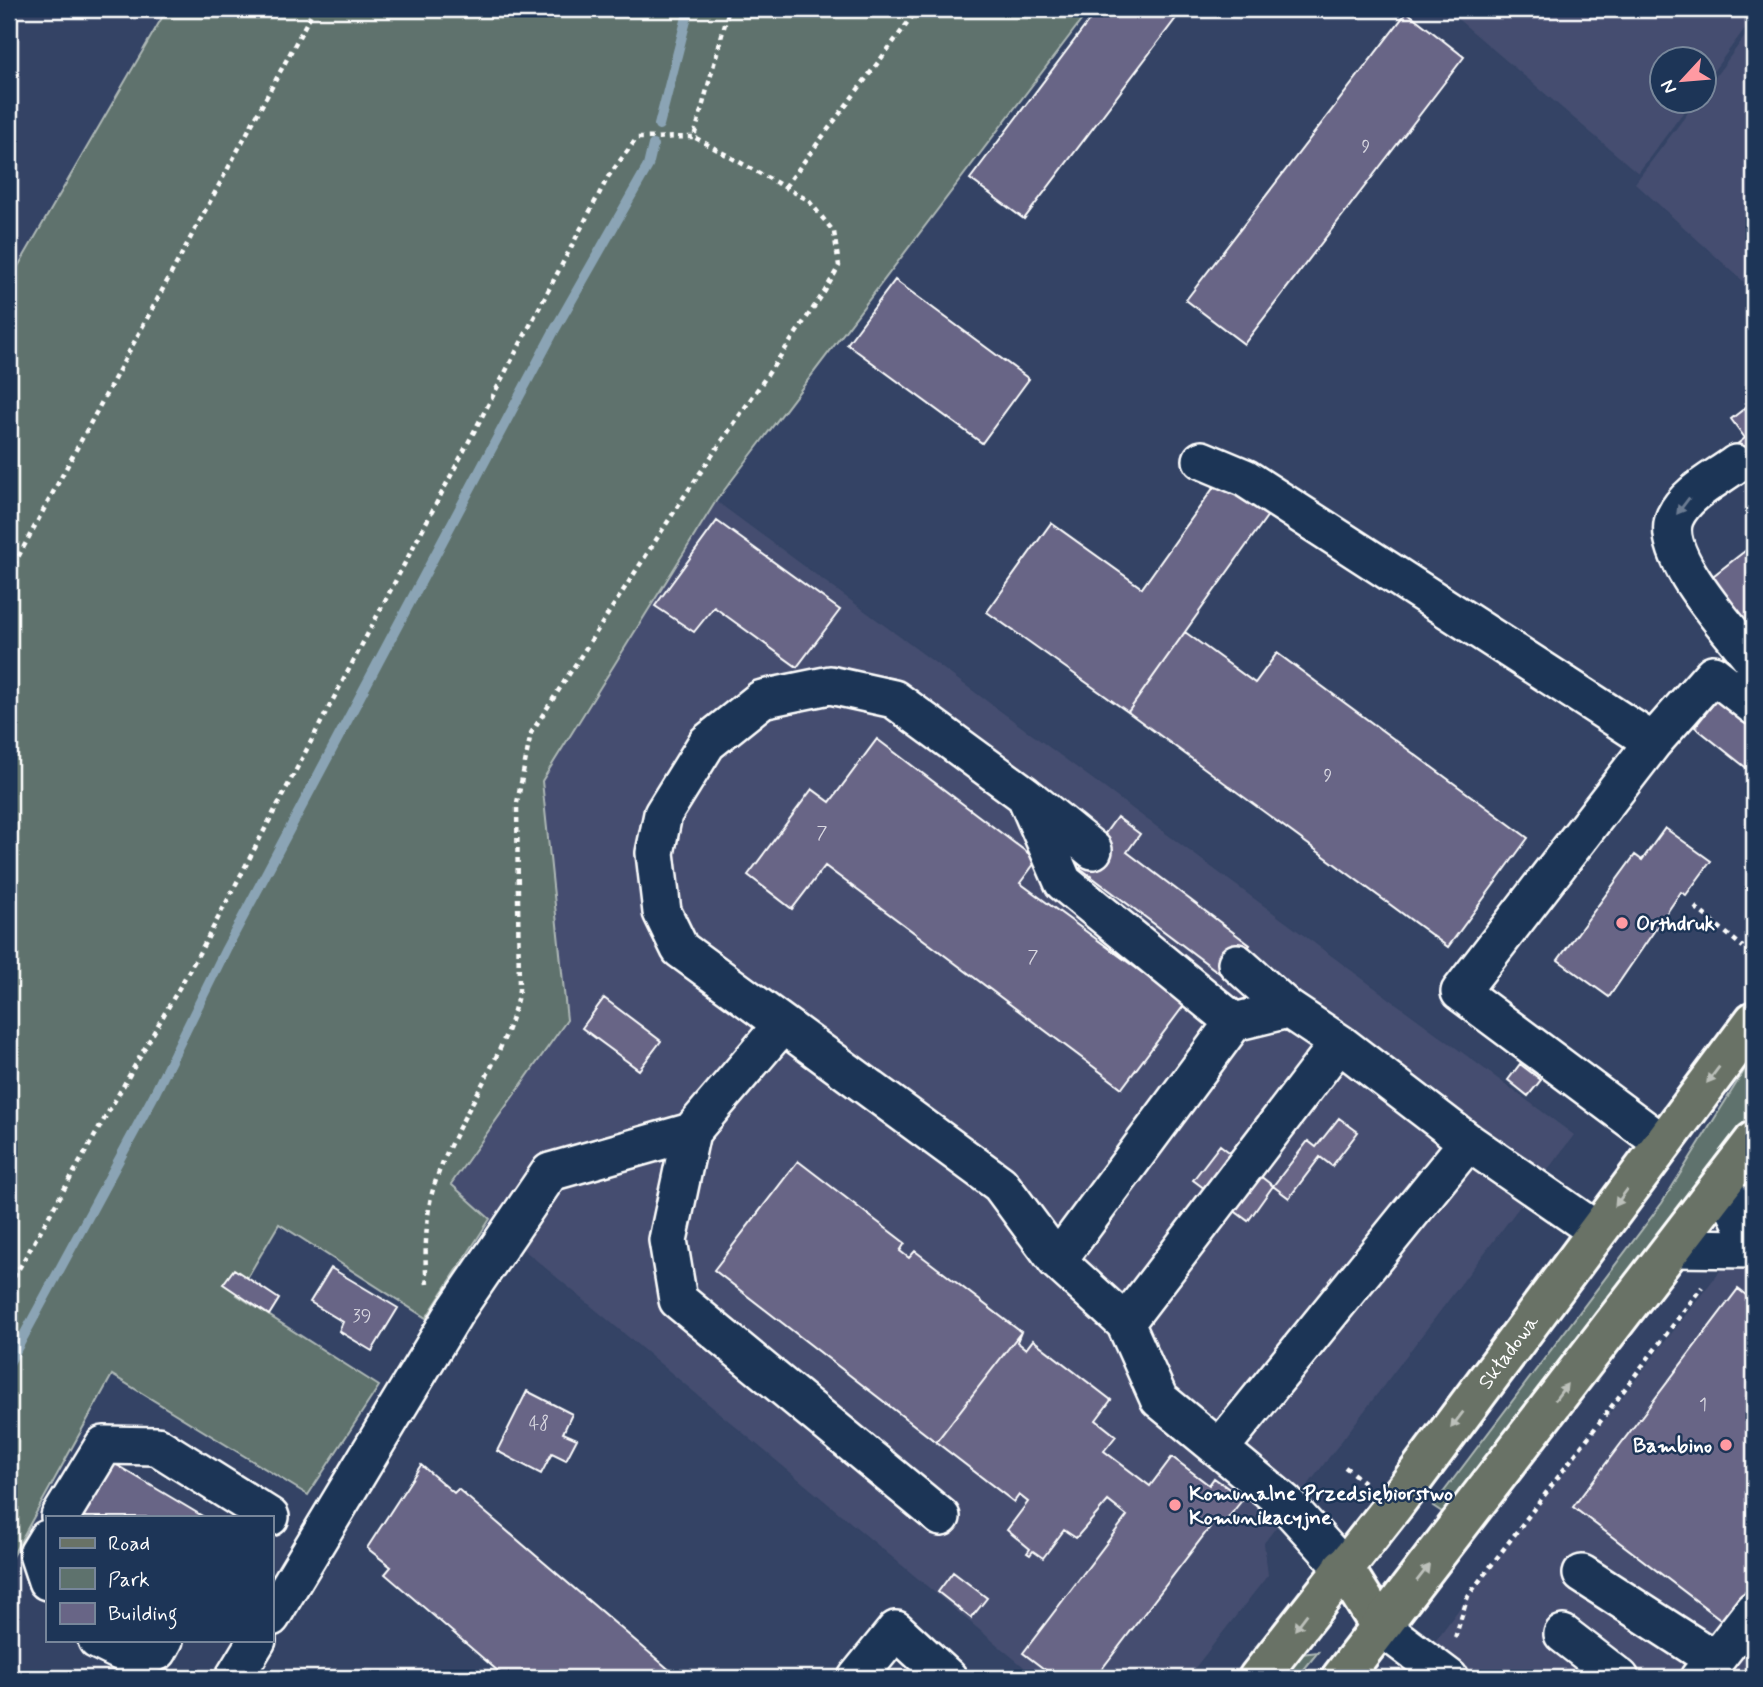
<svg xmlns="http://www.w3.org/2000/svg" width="1763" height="1687" viewBox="0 0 1763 1687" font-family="Mynerve,sans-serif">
	<rect width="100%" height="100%" fill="#344365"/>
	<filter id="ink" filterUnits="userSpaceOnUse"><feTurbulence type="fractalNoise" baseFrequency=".0143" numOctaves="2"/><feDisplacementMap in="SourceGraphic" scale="14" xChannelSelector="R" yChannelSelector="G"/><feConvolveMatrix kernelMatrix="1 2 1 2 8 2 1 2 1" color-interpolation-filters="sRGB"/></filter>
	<g filter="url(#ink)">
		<path fill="#444d6f" d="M1446,9H1754V16L1704,84V60H1662V102H1691L1638,173Z
			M1754,24V291L1635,183L1696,102H1704V92Z
			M716,501L1574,1135L1264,1543L1268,1575L1187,1678H1037L518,1245L451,1184L567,1020L542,781Z
			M1754,1227V1678H1408L1487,1571Z"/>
		<path fill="#5e726d" stroke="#aeb8b6" stroke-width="2" d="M167,9H1090L716,501L542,781L567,1020L451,1184L490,1219L426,1318L279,1224L237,1295L379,1386L308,1495L112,1375L9,1562V282Z
			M1754,1055V1109L1445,1514L1433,1506L1662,1203Z
			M1318,1652L1297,1678H1278L1301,1654Z"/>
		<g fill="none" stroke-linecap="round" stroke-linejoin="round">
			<path stroke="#8ba4b5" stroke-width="10" d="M659,125L689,9
				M9,1363L153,1097L226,949L554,331L648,166L653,145"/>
		</g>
		<path fill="#686586" stroke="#fff" stroke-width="2" d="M92,9H109L105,16Z
			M1098,9H1183L1024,219L970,179Z
			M1407,12L1464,57L1244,344L1186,300Z
			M895,280L1029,379L982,443L847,344Z
			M1754,401V472L1747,478L1727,452L1745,438L1731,419Z
			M1219,480L1268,515L1128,712L987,612L1051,523L1142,588Z
			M717,521L840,610L797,667L714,607L694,632L655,606Z
			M1754,544V637L1709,579Z
			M1185,632L1255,683L1277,653L1528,838L1448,947L1128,712Z
			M1719,697L1754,725V774L1695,727Z
			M877,739L1037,860L1020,883L1185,1004L1122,1088L825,866L792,909L748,875L812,789L830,802Z
			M1117,817L1140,834L1127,852L1250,945L1226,978L1080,868Z
			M1665,828L1711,861L1686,895L1681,892L1609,997L1558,960L1635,855L1642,860Z
			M604,998L661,1041L639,1070L582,1028Z
			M1520,1064L1541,1080L1528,1096L1508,1080Z
			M1339,1118L1358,1132L1332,1166L1320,1157L1289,1198L1273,1186L1308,1141L1316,1147Z
			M1220,1145L1273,1186L1248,1221L1193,1180Z
			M798,1161L905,1243L900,1251L909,1258L915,1251L1021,1332L936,1442L714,1270Z
			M331,1268L398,1308L372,1351L339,1331L343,1322L310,1302Z
			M234,1269L279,1299L269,1315L223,1284Z
			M1738,1289L1754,1301V1581L1723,1621L1573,1507Z
			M1021,1332L1017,1342L1026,1349L1033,1340L1111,1400L1096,1420L1116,1436L1104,1451L1150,1486L1172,1457L1209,1485L1214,1478L1243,1499L1224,1523L1217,1518L1095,1678H1056L1023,1653L1127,1516L1108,1501L1076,1538L1064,1530L1043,1558L1033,1551L1030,1555L1027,1553L1030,1549L1007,1530L1028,1502L1019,1495L1014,1502L936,1442Z
			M527,1391L572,1414L563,1433L577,1439L566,1460L552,1453L541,1474L497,1451Z
			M115,1464L204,1517H83Z
			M421,1465L454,1493L458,1489L679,1678H506L385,1574L391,1567L367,1548Z
			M953,1572L987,1598L971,1618L938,1592Z"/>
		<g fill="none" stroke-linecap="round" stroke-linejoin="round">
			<g stroke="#fff" stroke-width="42">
				<path id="minor" d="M1202,460L1245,478L1653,742L1460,992L1661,1142
					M1736,464C1716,479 1686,493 1675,517C1658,555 1732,631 1754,661
					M1653,742L1713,674L1754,706
					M1027,799L1063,882L1234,1022
					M1093,850L1025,795L894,699L830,685L762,699L707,743L663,814L655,853L662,912L680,949L1000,1184L1057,1261L1125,1323L1159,1399L1285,1503L1343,1567
					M1237,963L1288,1009
					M782,1025L691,1132L668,1240L678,1300L941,1517
					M1468,1142L1597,1231
					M1722,1183L1745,1229L1754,1239
					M1672,1248L1754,1249
					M1057,1261L1234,1022L1288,1009L1339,1043L1468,1142L1220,1448
					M1125,1323L1339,1043
					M60,1517L104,1445L157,1446L270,1517
					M47,1539L38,1554L47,1581
					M1582,1574L1715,1660L1699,1678
					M271,1617L456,1310L550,1172L691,1132
					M1380,1626L1449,1678
					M1563,1634L1620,1678
					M97,1640L138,1660L158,1651L164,1640
					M1715,1660L1754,1610
					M234,1678L257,1640
					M857,1678L896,1630L948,1678"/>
			</g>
			<g stroke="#fff" stroke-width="44">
				<g id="major">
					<path d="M1343,1567L1380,1626"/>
					<path id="s1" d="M1258,1678L1394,1505L1754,1021"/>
					<path d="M1341,1678L1754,1141"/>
				</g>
			</g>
			<path stroke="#fff" stroke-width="4.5" stroke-dasharray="5 5" stroke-linecap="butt" d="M785,187L918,9
				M9,574L314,9
				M1695,907L1743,947
				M427,1284C424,1260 426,1216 432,1193C452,1121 504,1067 519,990L517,803L531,733L687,492L825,291L839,266L834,232L808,200L694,137L729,9
				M9,1286L206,941L608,177L637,138L694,137
				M1345,1467L1364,1482
				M1455,1638L1468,1596L1702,1287"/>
			<use href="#minor" stroke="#1d3557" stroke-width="37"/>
			<use href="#major" stroke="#697266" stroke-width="38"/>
		</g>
		<defs><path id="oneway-solid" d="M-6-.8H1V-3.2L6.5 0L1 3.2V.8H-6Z" transform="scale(1.75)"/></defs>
		<use fill="#6c7c92" href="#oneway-solid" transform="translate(1683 506) rotate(127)"/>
		<g fill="#bcc0ba">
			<use href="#oneway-solid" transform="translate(1713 1075) rotate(127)"/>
			<use href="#oneway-solid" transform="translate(1621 1198) rotate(126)"/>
			<use href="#oneway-solid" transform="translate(1561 1392) rotate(-53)"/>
			<use href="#oneway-solid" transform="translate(1457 1420) rotate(127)"/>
			<use href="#oneway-solid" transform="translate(1423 1573) rotate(-52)"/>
			<use href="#oneway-solid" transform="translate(1301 1622) rotate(127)"/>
		</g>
	</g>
	<g fill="#ff9aa2" stroke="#1d3557" stroke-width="2.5">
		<circle cx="1622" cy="923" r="7"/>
		<circle cx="1726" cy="1445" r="7"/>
		<circle cx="1175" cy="1505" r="7"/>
	</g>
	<g text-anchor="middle" stroke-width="5" stroke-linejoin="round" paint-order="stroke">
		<g font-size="18" fill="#d9d8e1">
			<text x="1366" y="152">9</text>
			<text x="1328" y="781">9</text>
			<text x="822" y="838">7</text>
			<text x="1033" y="962">7</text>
			<text x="362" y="1321">39</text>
			<text x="1703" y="1410">1</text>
			<text x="539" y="1429">48</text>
		</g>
		<g font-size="21" font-weight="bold" fill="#fff" stroke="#1d3557" text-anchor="start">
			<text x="1636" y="930">Orthdruk</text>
			<text x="1712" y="1452" text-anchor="end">Bambino</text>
			<text x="1189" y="1500">Komunalne Przedsiębiorstwo<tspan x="1189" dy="24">Komunikacyjne</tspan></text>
		</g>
		<g font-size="21" fill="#fff" stroke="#1d3557">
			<text dy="7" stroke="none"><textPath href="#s1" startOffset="411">Składowa</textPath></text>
		</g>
	</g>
	<rect width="1763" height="1687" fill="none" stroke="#1d3557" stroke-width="35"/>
	<rect x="18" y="18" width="1728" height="1652" fill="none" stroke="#fff" stroke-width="2.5" filter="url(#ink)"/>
	<rect x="46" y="1516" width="228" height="126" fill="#1d3557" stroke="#77869a" stroke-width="2"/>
	<rect x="60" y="1538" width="35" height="10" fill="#697266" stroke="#77869a" stroke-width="2"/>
	<text x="108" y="1550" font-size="21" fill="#ffffff">Road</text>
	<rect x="60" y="1568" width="35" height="21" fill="#5e726d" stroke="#77869a" stroke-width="2"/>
	<text x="108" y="1586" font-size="21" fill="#ffffff">Park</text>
	<rect x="60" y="1603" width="35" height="21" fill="#686586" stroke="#77869a" stroke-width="2"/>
	<text x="108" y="1620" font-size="21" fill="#ffffff">Building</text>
	<g transform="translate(1683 80) rotate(244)"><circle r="33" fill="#1d3557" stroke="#77869a" stroke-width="2"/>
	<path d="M0-5L12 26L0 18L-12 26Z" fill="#ff9aa2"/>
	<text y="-10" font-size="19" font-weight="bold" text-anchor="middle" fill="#ffffff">N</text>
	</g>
</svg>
